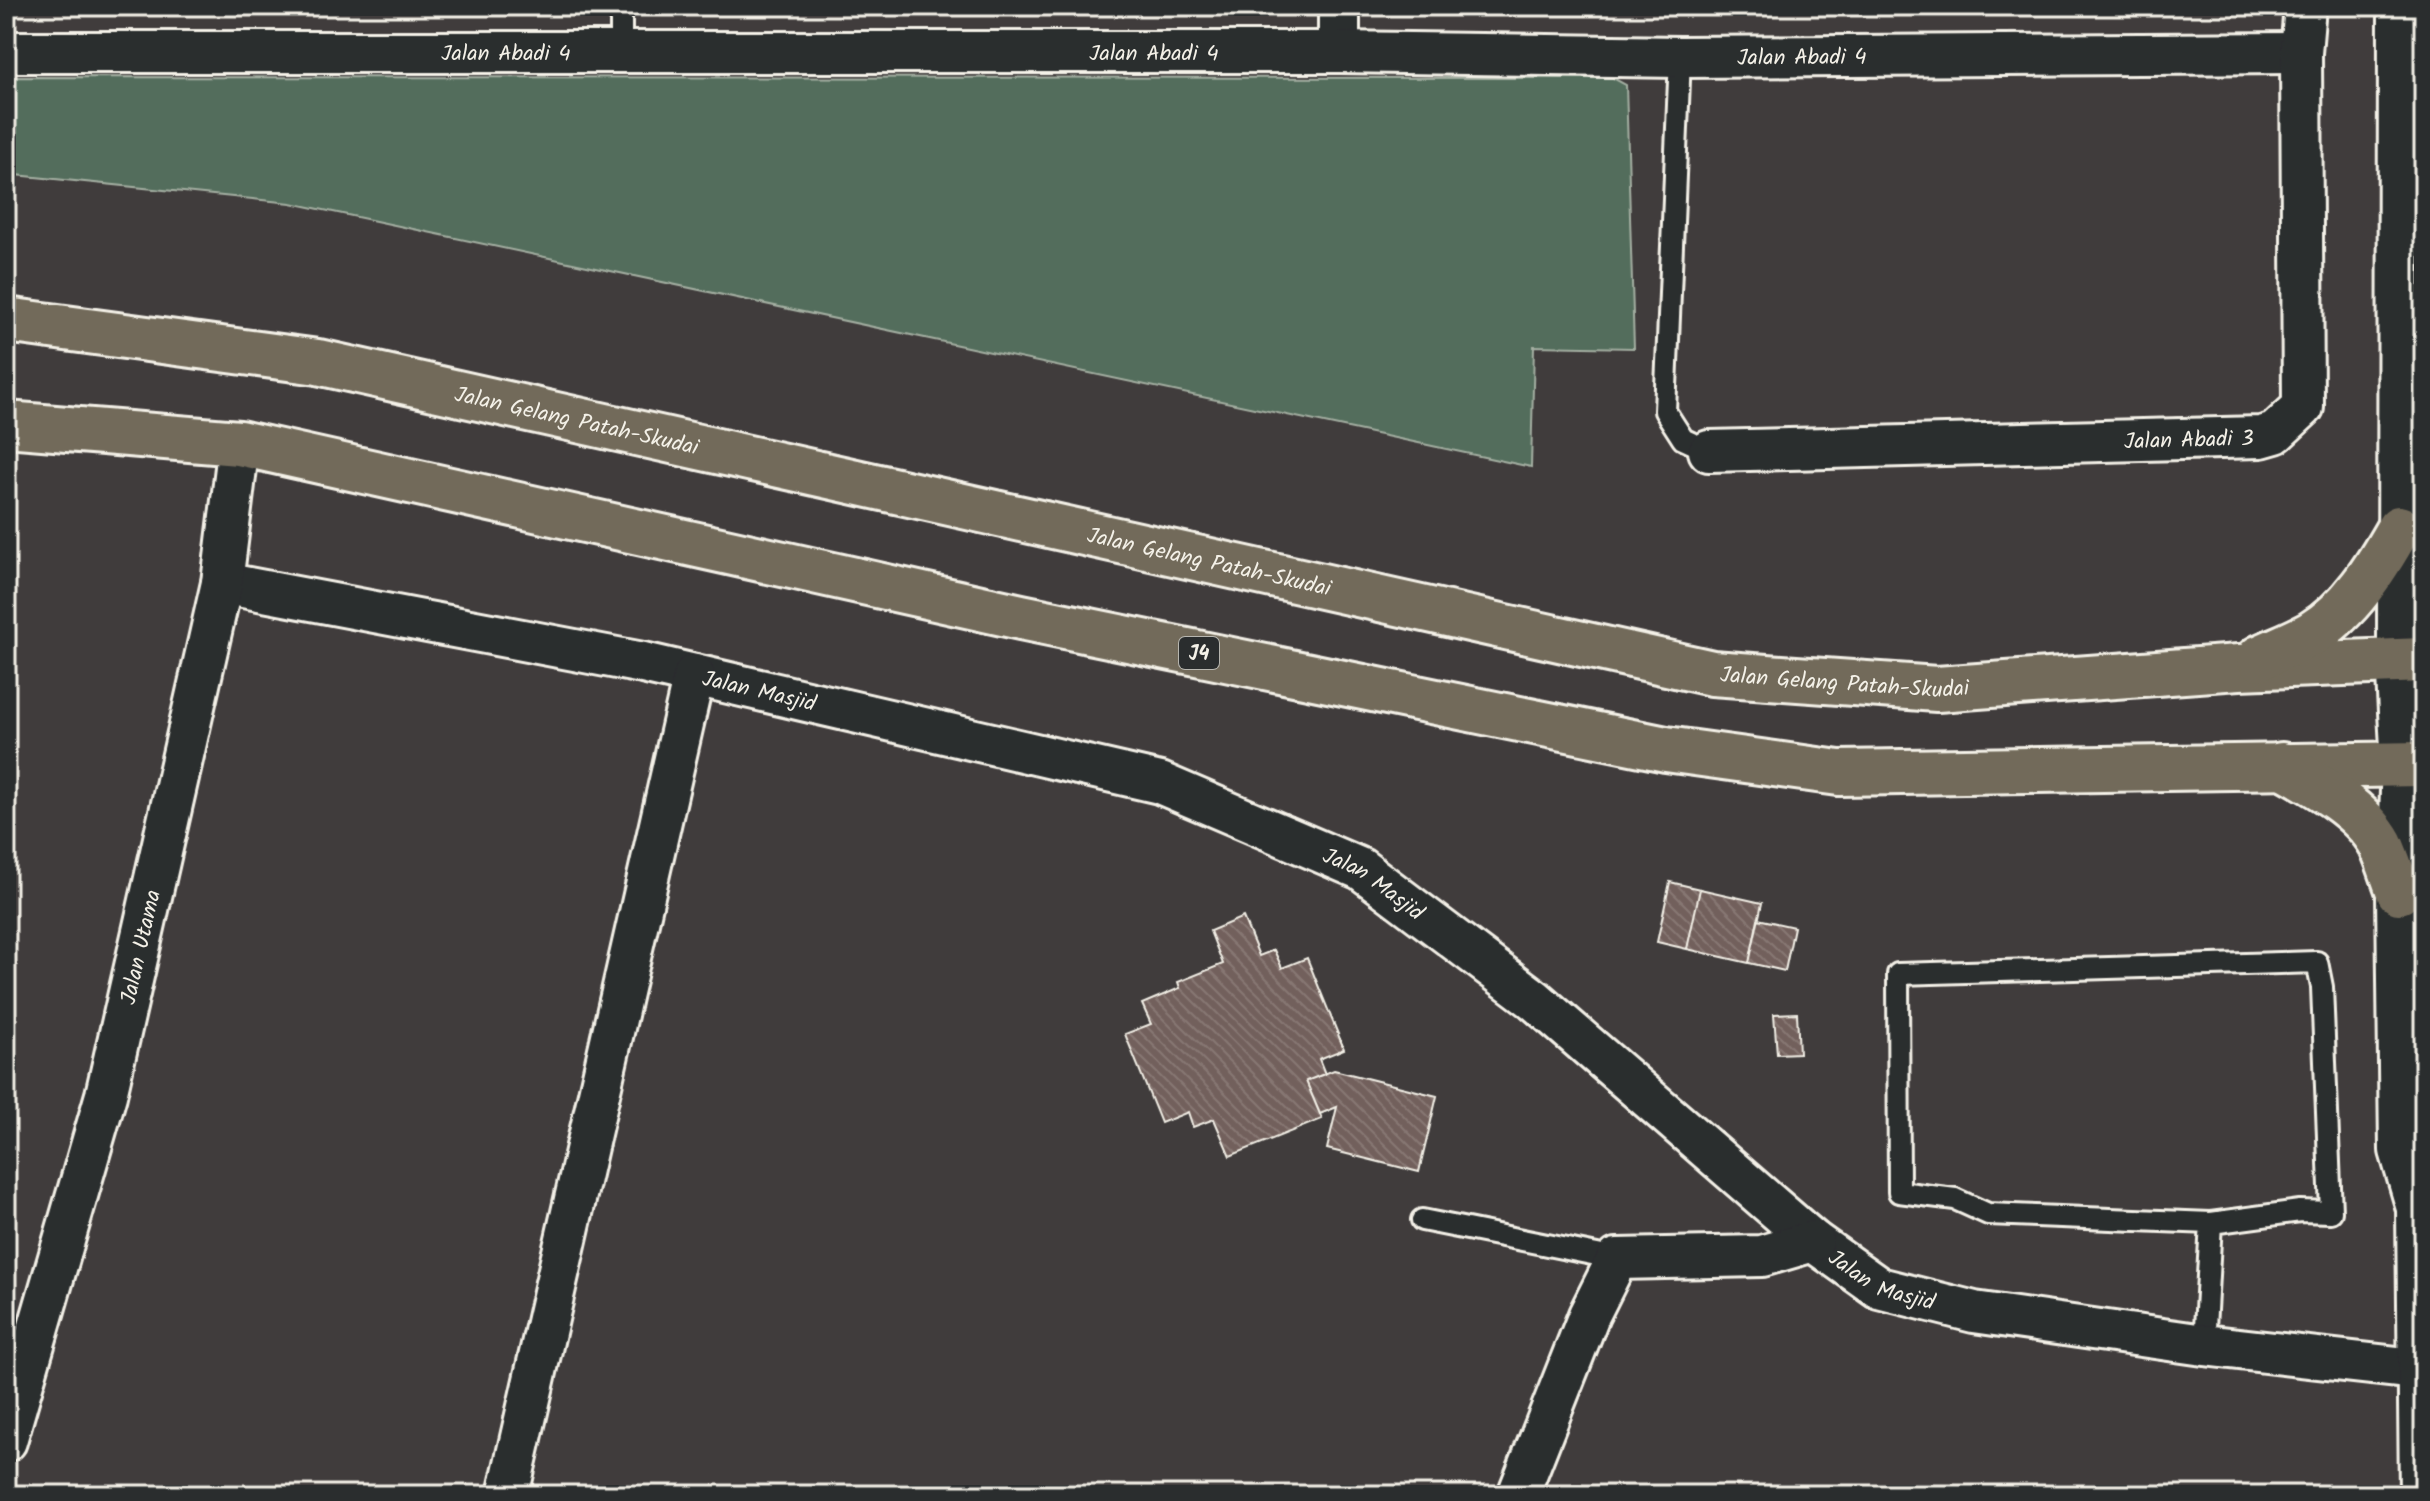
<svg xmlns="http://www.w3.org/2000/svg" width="2430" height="1501" viewBox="0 0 2430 1501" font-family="Kalam,sans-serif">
	<defs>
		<pattern id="building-back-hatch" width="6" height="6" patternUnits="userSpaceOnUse" patternTransform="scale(2)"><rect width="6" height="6" fill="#72605c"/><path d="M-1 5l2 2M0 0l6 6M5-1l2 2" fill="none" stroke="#877773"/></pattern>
	</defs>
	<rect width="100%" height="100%" fill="#403c3c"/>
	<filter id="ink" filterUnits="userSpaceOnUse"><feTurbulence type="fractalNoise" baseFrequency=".0125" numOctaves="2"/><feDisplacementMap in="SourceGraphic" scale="16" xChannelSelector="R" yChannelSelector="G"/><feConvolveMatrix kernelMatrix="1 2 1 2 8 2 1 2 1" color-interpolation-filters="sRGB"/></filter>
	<g filter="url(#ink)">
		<path fill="#536d5c" stroke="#a4afa2" stroke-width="2" d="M6,77L1613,78L1626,85L1634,348L1534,346L1531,467L291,203L6,174Z"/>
		<path fill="url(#building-back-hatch)" stroke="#f4f1e8" stroke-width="2" d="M1670,882L1700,889L1687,949L1657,942Z
			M1700,889L1762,903L1749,963L1687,949Z
			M1243,917L1259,956L1274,950L1282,968L1307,958L1344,1049L1319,1059L1325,1074L1306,1081L1322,1119L1230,1156L1214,1119L1193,1127L1188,1112L1161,1123L1125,1034L1151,1024L1142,1004L1180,988L1178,982L1223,964L1210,931Z
			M1758,919L1794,927L1785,971L1749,963Z
			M1797,1013L1799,1053L1777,1054L1774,1014Z
			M1334,1070L1437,1096L1419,1172L1327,1149L1337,1107L1320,1114L1306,1081Z"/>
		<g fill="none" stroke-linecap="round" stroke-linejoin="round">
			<g stroke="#f4f1e8" stroke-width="26">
				<path id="service" d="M621,6V52
					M1680,57L1665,411L1683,439L1709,451
					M2317,962L2322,987L2331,1212L2300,1211L2211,1223L1988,1214L1955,1199L1899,1192L1898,974Z
					M1422,1220L1617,1259
					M2204,1345L2211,1223"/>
			</g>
			<g stroke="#f4f1e8" stroke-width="46">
				<g id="minor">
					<path d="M1339,6V52"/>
					<path id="s1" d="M6,52H1339L1680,57L2301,53"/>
					<path id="s2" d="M1709,451L2261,437L2275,433L2303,407L2301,53L2305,6"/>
					<path id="s3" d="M222,583L643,663L1160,783L1361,869L1535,1000L1813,1241L1879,1288L1974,1312L2204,1345L2424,1370"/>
					<path d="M2398,658L2399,6"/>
					<path id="s4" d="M6,1441L106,1095L222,583L239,443"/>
					<path d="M508,1495L694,675"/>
					<path d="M1518,1495L1589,1315L1617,1259L1762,1256L1813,1241"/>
				</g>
			</g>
			<g stroke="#f4f1e8" stroke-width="50">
				<path id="tertiary" d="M2398,658L2404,765L2399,892L2402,1150L2419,1208
					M2422,1495L2419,1208L2424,1188"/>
			</g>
			<g stroke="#f4f1e8" stroke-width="50">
				<g id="primary">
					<path id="s5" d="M6,320L318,362L1712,673L1937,689L2239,667L2424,660"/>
					<path d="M6,424L239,443L1021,617L1666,749L1839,773L2424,764"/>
					<path d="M2259,658C2276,650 2295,643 2311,634C2350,611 2377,567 2399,528"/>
					<path d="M2282,765C2316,784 2362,809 2381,844C2388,859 2393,876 2399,892"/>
				</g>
			</g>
			<use href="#service" stroke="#2a2d2e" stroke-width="20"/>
			<use href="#minor" stroke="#2a2d2e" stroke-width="40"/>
			<use href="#tertiary" stroke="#2a2d2e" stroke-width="44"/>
			<use href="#primary" stroke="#726b5a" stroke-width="44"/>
		</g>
	</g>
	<g text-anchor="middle" stroke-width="6" stroke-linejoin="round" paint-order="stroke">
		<rect fill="#2a2d2e" stroke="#b7b6b0" stroke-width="2" x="1179" y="637" width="40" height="32" rx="6"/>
		<g font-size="20" font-weight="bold" fill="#f4f1e8">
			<text x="1199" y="660">J4</text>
		</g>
		<g font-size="22" fill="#f4f1e8" stroke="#2a2d2e">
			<text dy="8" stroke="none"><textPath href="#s1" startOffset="500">Jalan Abadi 4</textPath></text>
			<text dy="8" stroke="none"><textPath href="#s1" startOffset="1148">Jalan Abadi 4</textPath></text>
			<text dy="8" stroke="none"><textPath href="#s1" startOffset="1796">Jalan Abadi 4</textPath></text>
			<text dy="8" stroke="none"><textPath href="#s5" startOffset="580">Jalan Gelang Patah-Skudai</textPath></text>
			<text dy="8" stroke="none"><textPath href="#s2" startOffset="480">Jalan Abadi 3</textPath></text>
			<text dy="8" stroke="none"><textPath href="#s5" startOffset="1228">Jalan Gelang Patah-Skudai</textPath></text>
			<text dy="8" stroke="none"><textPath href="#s5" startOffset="1876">Jalan Gelang Patah-Skudai</textPath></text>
			<text dy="8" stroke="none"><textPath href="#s3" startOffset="548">Jalan Masjid</textPath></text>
			<text dy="8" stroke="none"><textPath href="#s3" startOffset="1196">Jalan Masjid</textPath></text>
			<text dy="8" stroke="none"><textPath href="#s4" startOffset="512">Jalan Utama</textPath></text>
			<text dy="8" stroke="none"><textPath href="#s3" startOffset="1844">Jalan Masjid</textPath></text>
		</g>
	</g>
	<rect width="2430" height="1501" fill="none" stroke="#2a2d2e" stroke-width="32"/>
	<rect x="16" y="16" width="2398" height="1469" fill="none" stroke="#f4f1e8" stroke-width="3" filter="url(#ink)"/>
</svg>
